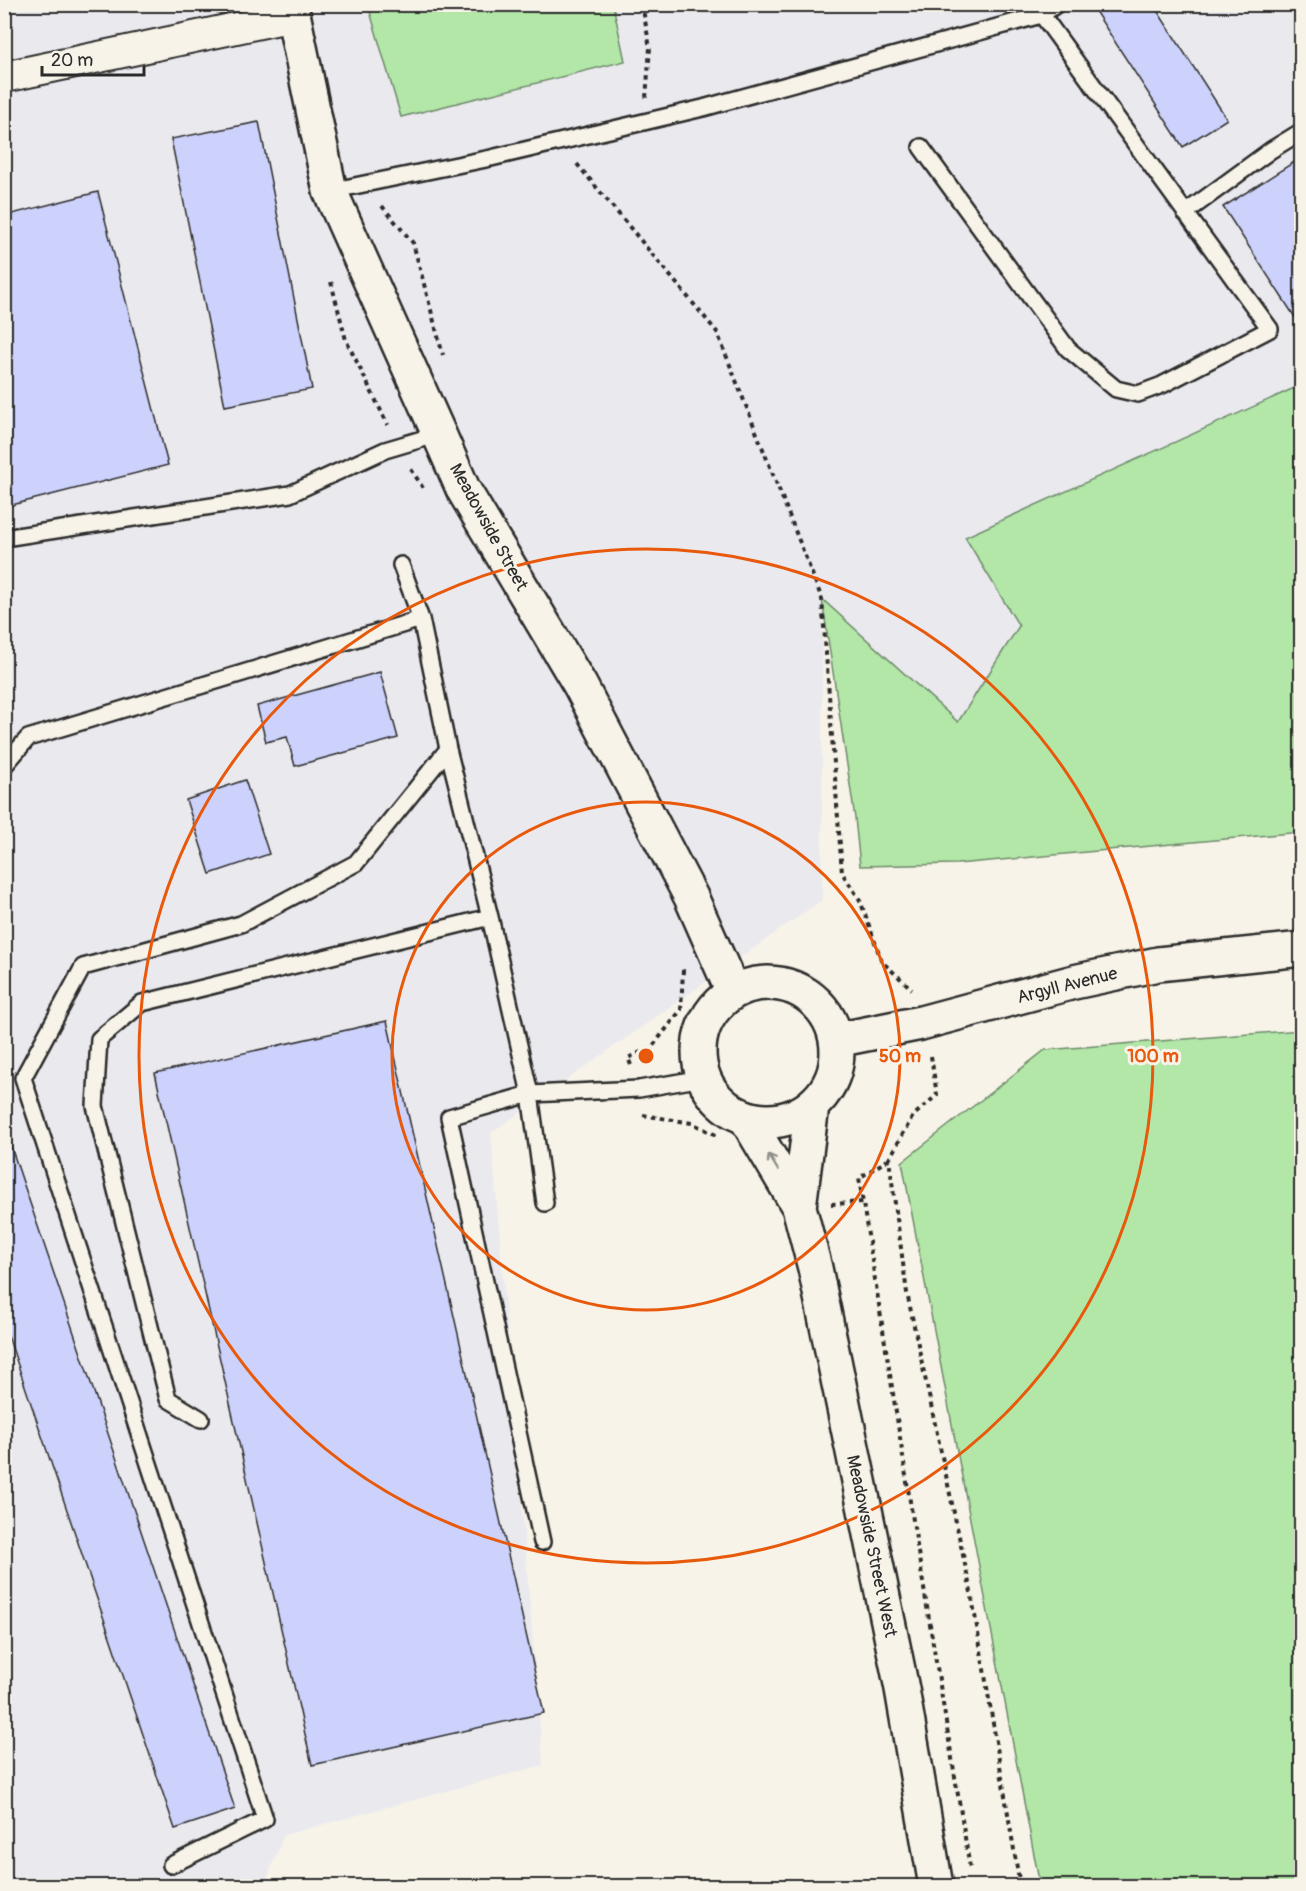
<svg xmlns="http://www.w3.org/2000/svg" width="1306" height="1891" viewBox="0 0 1306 1891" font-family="Pangolin,sans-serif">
	<rect width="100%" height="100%" fill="#f7f3e8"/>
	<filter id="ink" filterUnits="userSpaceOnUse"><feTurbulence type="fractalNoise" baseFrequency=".0167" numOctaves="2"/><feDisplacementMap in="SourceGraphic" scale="12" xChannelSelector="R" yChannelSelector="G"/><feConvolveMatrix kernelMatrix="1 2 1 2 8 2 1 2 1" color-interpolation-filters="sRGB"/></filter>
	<g filter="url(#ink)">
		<path fill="#eae9ee" d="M4,5H1301V385L965,537L1019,626L958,722L822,600V900L491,1133L543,1765L284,1835L264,1886H14L5,1870Z"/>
		<path fill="#b2e7a8" stroke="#6e896a" stroke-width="1.5" d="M368,5H613L625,61L401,117Z
			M1301,385V832L957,864L860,866L855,818L822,599L958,722L1019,626L965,537Z
			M1301,1030V1886H1040L902,1162L1045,1050Z"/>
		<path fill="#ccd2fb" stroke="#2b2b2b" stroke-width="1.5" d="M1098,4H1153L1227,119L1183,147L1093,8Z
			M259,122L312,389L225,406L171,139Z
			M1302,157V328L1223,207Z
			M98,192L168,465L4,507V216Z
			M380,672L398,738L295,766L287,737L266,742L257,706Z
			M245,780L269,854L210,874L186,800Z
			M387,1021L544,1713L312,1765L155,1073Z
			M4,1126L235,1809L175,1829L4,1324Z"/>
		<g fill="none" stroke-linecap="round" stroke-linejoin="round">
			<g stroke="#2b2b2b" stroke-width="20">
				<path id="lane" d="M921,147L1068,349L1116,389L1138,394L1162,385L1270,329L1034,4
					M330,191L491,158L703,108L1041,15L1057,4
					M1185,213L1271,150L1302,131
					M4,538L290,494L385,450L439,434
					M401,565L421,619L448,749L490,917L530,1094L545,1203
					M4,766L28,738L421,619
					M201,1419L168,1399L95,1106L99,1039L142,1003L490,917
					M542,1542L449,1117L530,1094L639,1089L703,1078
					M171,1865L265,1819L23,1078L83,967L241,924L356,863L448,749"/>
			</g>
			<g stroke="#2b2b2b" stroke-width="34">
				<path id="street" d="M4,77L293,16"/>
			</g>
			<g stroke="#2b2b2b" stroke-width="38">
				<path id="secondary" d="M291,4L330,191L439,434L463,489L580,685L691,897L733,992
					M699 1052a69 69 0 1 1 138 0a69 69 0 1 1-138 0Z
					M836,1040L921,1023L1074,982L1158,964L1302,949
					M746,1118L799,1207L815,1268L902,1689L936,1886
					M799,1207L812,1106"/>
			</g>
			<path stroke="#2b2b2b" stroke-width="4" stroke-dasharray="4.5 4.5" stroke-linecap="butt" d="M642,4L650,48L646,98
				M577,164L717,332L822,599L842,873L860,900L882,962L912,989
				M382,206L413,243L443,355
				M331,282L346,340L388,425
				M411,469L423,488
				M931,1056L937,1095L913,1116L889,1159L907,1293L972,1597L1020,1886
				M631,1065L628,1058L652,1047L681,1010L683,970L682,966
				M643,1115L692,1123L716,1135
				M889,1159L859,1178L918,1552L970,1868
				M831,1204L863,1202"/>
			<use href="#lane" stroke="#f7f3e8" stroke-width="15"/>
			<use href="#street" stroke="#f7f3e8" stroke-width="30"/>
			<use href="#secondary" stroke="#f7f3e8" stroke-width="33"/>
		</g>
		<defs><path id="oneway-shaft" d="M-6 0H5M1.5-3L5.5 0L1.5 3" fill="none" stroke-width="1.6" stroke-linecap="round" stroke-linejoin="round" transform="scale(1.5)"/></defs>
		<use stroke="#918f8a" href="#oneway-shaft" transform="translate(773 1162) rotate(-121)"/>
	</g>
	<g fill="none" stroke="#e8590c" stroke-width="3">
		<circle cx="646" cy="1056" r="254"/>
		<circle cx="646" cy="1056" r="507"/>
	</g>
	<g text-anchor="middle" stroke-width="6" stroke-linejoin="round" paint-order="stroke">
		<g font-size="18" fill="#2b2b2b" stroke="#f7f3e8">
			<text transform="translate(489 527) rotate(61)" y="6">Meadowside Street</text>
			<text transform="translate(1067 985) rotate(-14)" y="6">Argyll Avenue</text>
			<text transform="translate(872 1546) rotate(78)" y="6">Meadowside Street West</text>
		</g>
	</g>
	<circle cx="646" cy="1056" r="9" fill="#e8590c" stroke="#f7f3e8" stroke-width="3"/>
	<g font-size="18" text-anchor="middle" font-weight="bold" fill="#e8590c" stroke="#f7f3e8" stroke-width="6" stroke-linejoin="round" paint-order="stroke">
		<text x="900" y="1062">50 m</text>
		<text x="1153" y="1062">100 m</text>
	</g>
	<rect width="1306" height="1891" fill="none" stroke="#f7f3e8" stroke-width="24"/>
	<rect x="12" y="12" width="1282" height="1867" fill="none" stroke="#2b2b2b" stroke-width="2" filter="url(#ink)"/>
	<path d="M42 66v9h102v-9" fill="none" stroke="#2b2b2b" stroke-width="3"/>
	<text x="51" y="66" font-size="18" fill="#2b2b2b" stroke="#f7f3e8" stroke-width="4.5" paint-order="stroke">20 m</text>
</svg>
